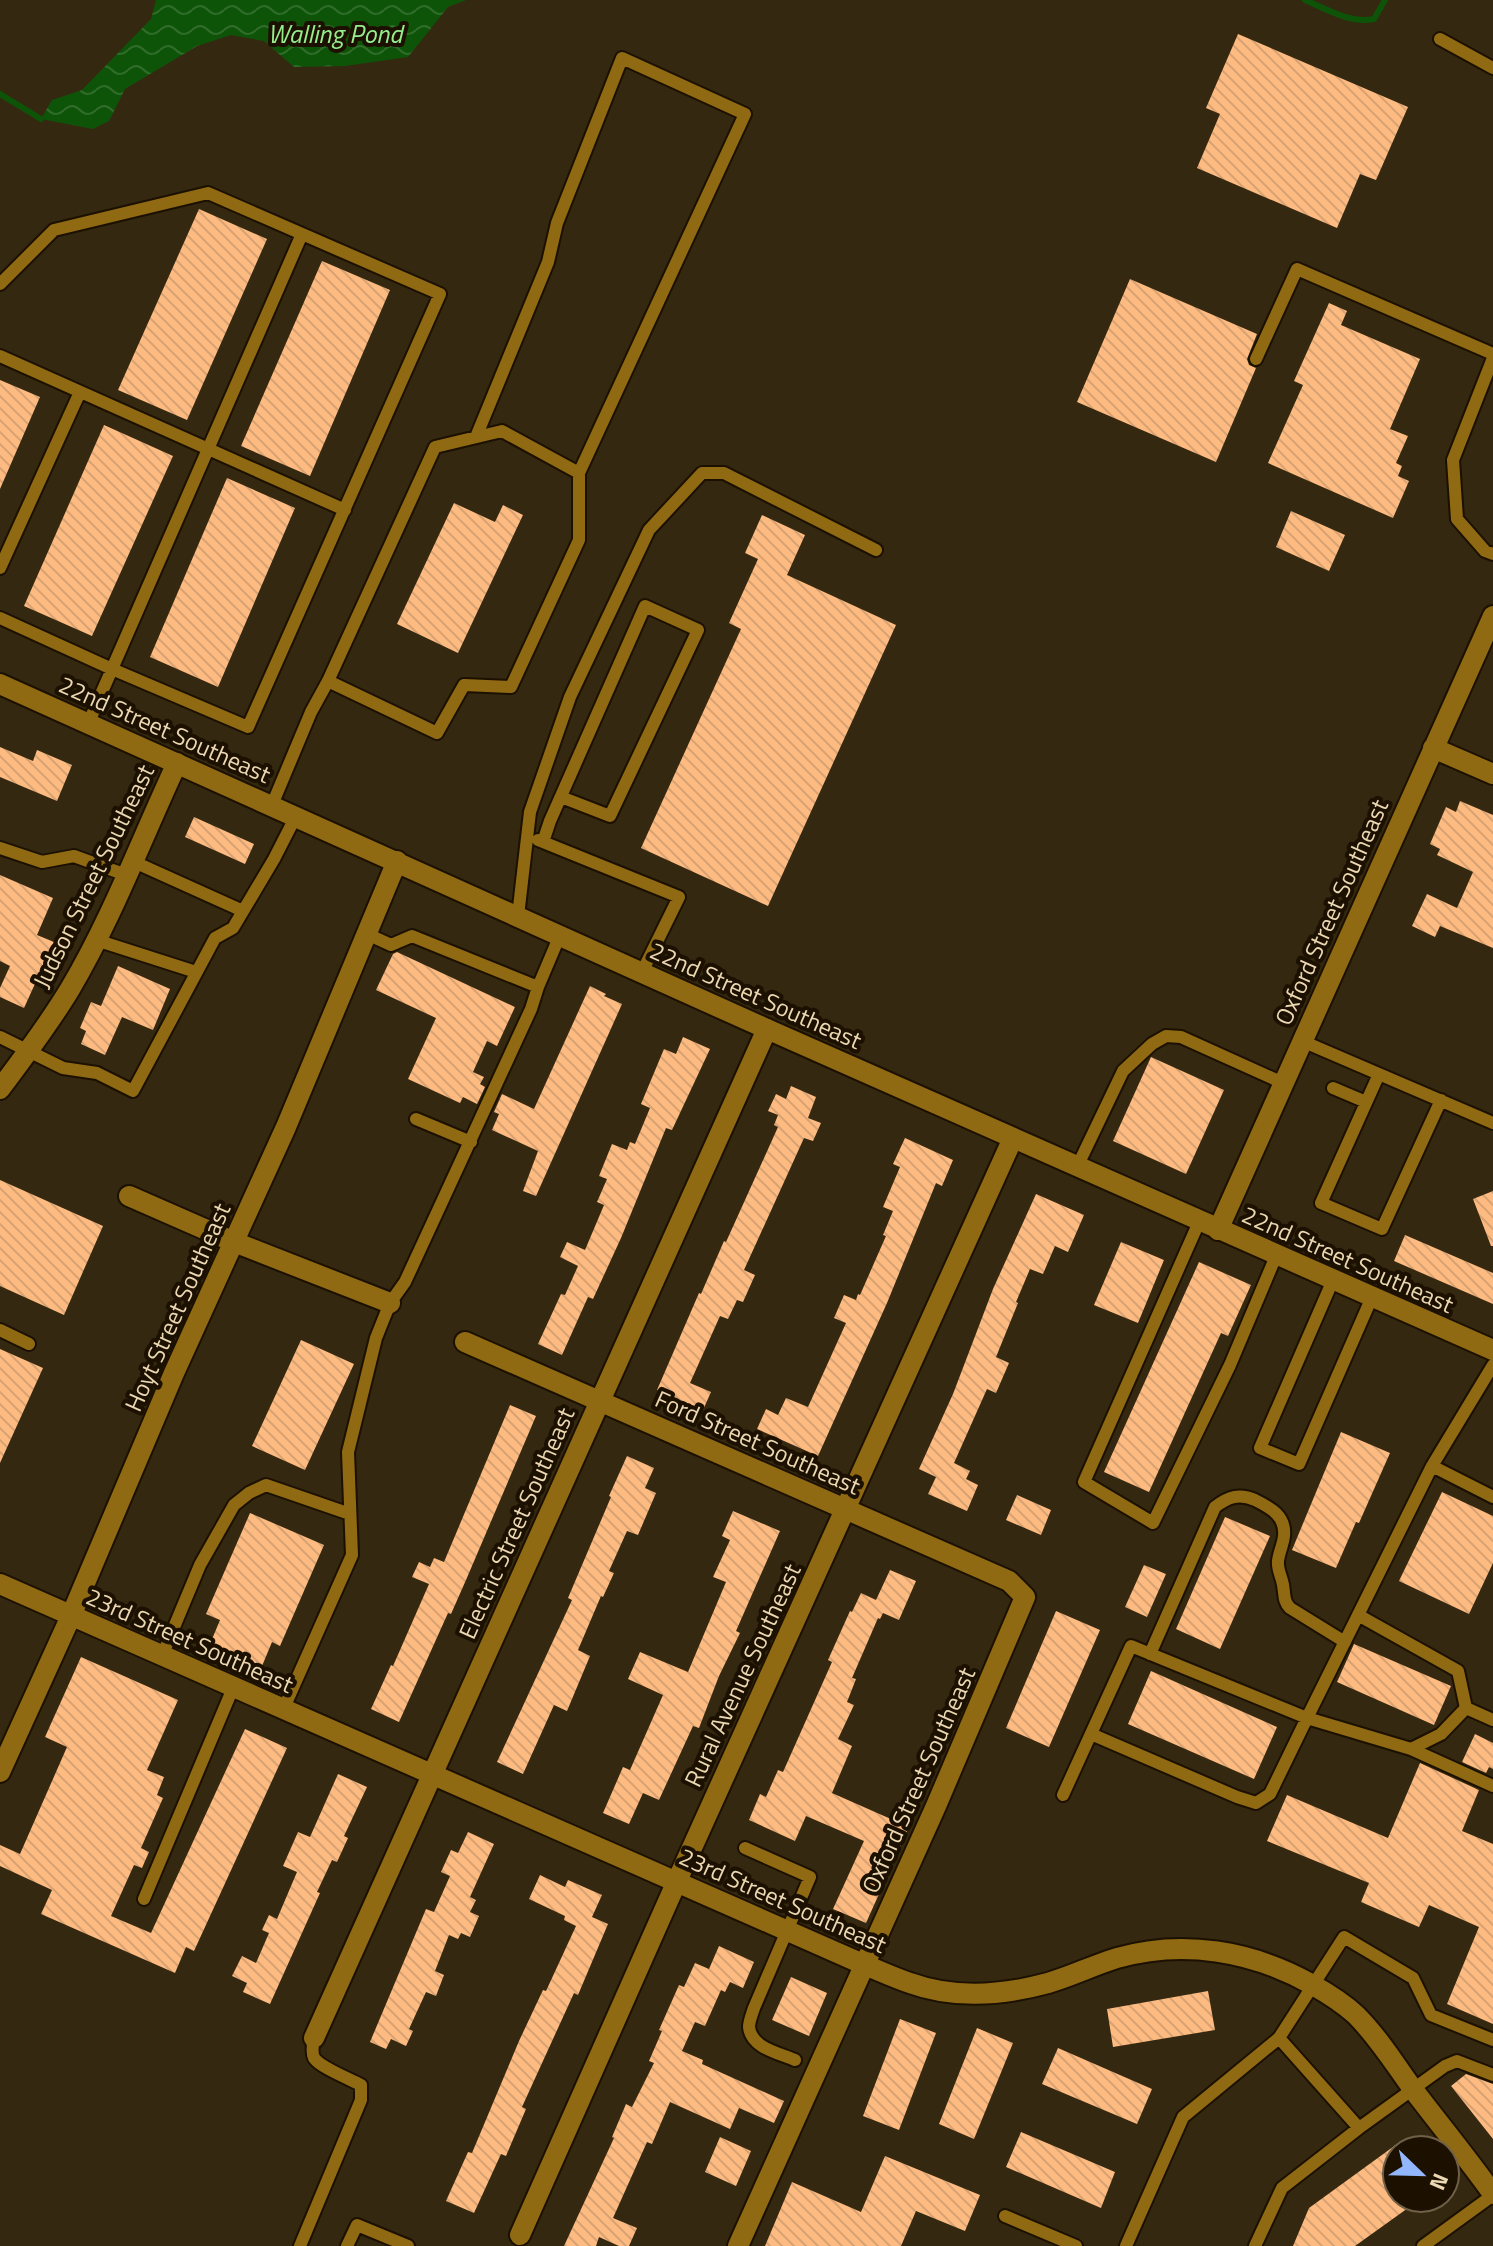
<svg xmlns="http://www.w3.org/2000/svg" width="1493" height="2246" viewBox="0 0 1493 2246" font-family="'Titillium Web',sans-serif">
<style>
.water{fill:url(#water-waves)}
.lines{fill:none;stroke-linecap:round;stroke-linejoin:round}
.stream{stroke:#0d5408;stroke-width:6}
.building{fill:url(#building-back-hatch)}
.service-casing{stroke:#1c1100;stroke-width:16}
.minor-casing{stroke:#1c1100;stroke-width:24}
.tertiary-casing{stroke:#1c1100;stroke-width:24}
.service{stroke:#906a13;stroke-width:12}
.minor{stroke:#906a13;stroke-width:20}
.tertiary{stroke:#906a13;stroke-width:20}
.labels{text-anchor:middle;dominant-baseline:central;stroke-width:8;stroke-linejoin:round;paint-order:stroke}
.street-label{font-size:24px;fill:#ebd7b2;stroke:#1c1100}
.water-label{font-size:26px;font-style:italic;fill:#96ed8d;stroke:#1c1100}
</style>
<defs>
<pattern id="water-waves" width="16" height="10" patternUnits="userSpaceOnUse" patternTransform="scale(2)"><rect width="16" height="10" fill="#0d5408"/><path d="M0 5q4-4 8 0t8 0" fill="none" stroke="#306c2a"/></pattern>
<pattern id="building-back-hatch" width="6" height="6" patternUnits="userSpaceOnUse" patternTransform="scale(2)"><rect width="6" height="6" fill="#fdbb81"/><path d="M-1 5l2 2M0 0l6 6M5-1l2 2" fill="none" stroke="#d8a272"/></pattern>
</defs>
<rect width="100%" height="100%" fill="#352810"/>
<path class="water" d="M156,0H466L448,7L408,57L345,66L294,67L264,41L231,35L197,46L125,89L109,121L93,129L41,119L52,100L82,90L151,19Z"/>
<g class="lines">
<path class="stream" d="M1305,0C1326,9 1351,24 1374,19L1385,0
M0,94L41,119"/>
</g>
<path class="building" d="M1238,34L1408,107L1376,180L1360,174L1337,228L1197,168L1220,114L1206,108Z
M199,209L267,239L187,420L118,390Z
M322,261L390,290L310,476L241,446Z
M1130,279L1257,334L1247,359L1249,365L1256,368L1216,462L1077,402Z
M1329,303L1347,311L1341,325L1420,359L1390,429L1408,436L1396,463L1402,466L1398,476L1409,481L1393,518L1268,463L1303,385L1294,381Z
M0,380L40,397L0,489Z
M104,425L173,456L92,636L24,606Z
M227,478L295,508L218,687L150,657Z
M454,503L495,522L503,505L523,515L458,653L397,624Z
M1291,511L1345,535L1329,571L1276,547Z
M762,515L805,535L787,575L896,625L768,906L641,848L741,629L729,623L758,559L745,553Z
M0,747L33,761L37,750L72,765L57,801L0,777Z
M1460,801L1493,815V948L1440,926L1435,937L1412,926L1427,894L1457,908L1473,872L1437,855L1440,849L1430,844L1446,807L1456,812Z
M194,817L254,844L245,864L185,837Z
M0,875L53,898L37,935L54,942L24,1008L0,997V988L10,966L0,961Z
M397,952L515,1007L497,1046L487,1041L473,1072L484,1077L480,1084L485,1087L477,1104L463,1097L460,1103L408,1079L436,1018L376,990L393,954Z
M118,966L170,989L153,1030L122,1017L105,1055L81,1044L86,1031L80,1028L91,1002L101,1006Z
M590,986L606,994L604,996L622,1004L536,1196L523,1191L538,1151L492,1130L499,1114L494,1112L502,1094L534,1109Z
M683,1037L710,1049L672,1130L666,1128L621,1238L593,1299L588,1297L562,1355L538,1344L561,1294L565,1295L578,1266L560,1257L567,1242L585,1250L604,1205L597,1202L607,1179L599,1176L612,1144L627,1150L630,1142L635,1144L650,1108L641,1104L664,1049L676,1054Z
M1151,1057L1224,1090L1186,1174L1113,1141Z
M791,1086L816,1097L808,1118L821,1123L813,1141L804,1138L744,1270L755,1275L743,1302L737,1300L728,1319L720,1316L690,1383L711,1392L703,1410L657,1390L699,1293L701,1294L724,1241L726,1242L778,1127L774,1125L778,1115L768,1111L776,1094L786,1099Z
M905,1138L953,1160L942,1186L936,1183L887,1303L818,1456L757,1429L766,1409L778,1415L786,1398L808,1407L846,1323L834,1318L844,1295L856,1300L858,1294L860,1295L886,1236L883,1235L893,1211L883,1207L900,1167L893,1164Z
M0,1180L103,1226L64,1315L0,1286Z
M1493,1191V1246H1491L1473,1199Z
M1036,1194L1084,1215L1068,1252L1055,1246L1043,1274L1030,1269L1016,1302L1018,1303L996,1357L1009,1363L996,1393L987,1389L954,1463L970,1471L966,1479L978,1485L967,1511L928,1494L936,1477L919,1469L953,1394L993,1289Z
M1405,1235L1493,1273V1304L1394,1261Z
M1121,1242L1164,1260L1138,1323L1094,1305Z
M1199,1262L1251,1285L1228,1336L1221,1333L1149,1492L1104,1472Z
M301,1340L354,1364L305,1470L252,1446Z
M0,1349L43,1368L0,1463Z
M510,1405L536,1416L466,1580L451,1614L448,1613L399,1722L371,1709L391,1665L393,1666L429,1584L412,1577L419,1562L430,1567L434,1558L444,1562Z
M1341,1432L1390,1453L1359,1523L1356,1522L1336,1568L1292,1550Z
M627,1456L654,1468L645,1488L656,1493L638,1535L627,1531L609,1571L614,1573L603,1597L601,1596L578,1650L590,1656L567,1711L554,1705L523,1774L497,1762L572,1600L568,1598L611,1497L609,1496Z
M1442,1492L1493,1516V1563L1469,1614L1399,1581Z
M1017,1495L1051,1510L1041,1535L1006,1520Z
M733,1511L780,1531L736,1631L740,1633L719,1676L699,1728L693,1726L659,1800L643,1793L629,1824L603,1813L623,1767L630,1770L663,1695L628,1679L640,1652L688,1672L726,1582L713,1577L730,1540L722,1536Z
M250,1513L324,1545L280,1646L272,1642L262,1666L210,1644L220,1620L206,1614Z
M1225,1517L1270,1536L1220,1649L1176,1629Z
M1144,1565L1166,1574L1147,1617L1125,1607Z
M890,1570L916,1581L899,1620L883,1613L880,1619L878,1618L852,1678L856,1679L847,1702L854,1705L838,1739L852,1746L832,1793L909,1827L866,1923L833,1909L864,1841L806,1816L795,1841L749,1820L760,1794L766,1797L778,1770L783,1772L832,1662L828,1660L850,1611L852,1612L861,1593L876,1600Z
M1056,1611L1100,1630L1049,1747L1006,1728Z
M1354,1644L1451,1686L1434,1725L1337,1682Z
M81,1657L178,1700L147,1770L164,1777L157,1795L163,1798L141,1848L149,1852L142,1868L134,1865L111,1916L151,1933L245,1729L287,1748L194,1951L186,1947L175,1973L41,1914L52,1890L0,1866V1845L20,1854L67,1747L45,1737Z
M1151,1671L1277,1727L1254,1779L1128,1724Z
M1475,1734L1493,1743V1769L1489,1767L1486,1773L1462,1762Z
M1420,1763L1479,1790L1462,1831L1493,1844V2024L1447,2004L1479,1927L1429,1905L1419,1927L1361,1902L1369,1883L1267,1841L1287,1795L1388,1838Z
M338,1774L367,1787L344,1836L348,1838L337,1862L332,1860L317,1892L320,1893L270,2004L243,1992L247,1983L232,1976L242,1956L256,1963L269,1933L262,1930L269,1915L277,1919L297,1872L283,1866L298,1832L310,1837Z
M468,1832L494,1844L470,1897L476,1900L470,1912L479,1916L470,1937L461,1933L458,1939L449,1935L435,1971L444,1975L436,1996L426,1992L409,2029L413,2031L406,2046L391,2039L386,2049L370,2042L426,1909L434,1912L450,1876L441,1872L451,1850L458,1853Z
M540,1875L565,1887L568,1880L602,1895L592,1917L608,1924L578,1995L574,1993L522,2107L526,2109L506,2156L501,2154L474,2213L446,2201L468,2152L472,2153L519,2041L543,1990L546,1991L576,1926L564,1920L565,1916L529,1899Z
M719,1946L754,1962L743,1988L730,1982L725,1992L721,1990L705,2026L695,2022L682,2051L703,2060L702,2064L784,2101L774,2123L739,2108L730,2129L670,2102L652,2144L647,2142L613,2218L637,2228L629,2246H619L599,2237L596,2246H564L614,2138L612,2137L626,2104L632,2107L654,2063L649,2061L662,2031L659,2030L679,1985L684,1987L695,1963L709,1969Z
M791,1977L827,1993L809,2036L772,2020Z
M1208,1991L1215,2030L1113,2047L1107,2009Z
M900,2019L936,2033L899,2130L863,2116Z
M977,2028L1013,2043L974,2139L939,2124Z
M1058,2048L1152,2089L1137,2124L1042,2084Z
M1466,2074L1493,2084V2139L1451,2086Z
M1021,2132L1115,2172L1101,2208L1006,2167Z
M720,2137L751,2151L736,2186L705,2172Z
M1397,2144V2198H1422L1355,2246H1293L1309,2208Z
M885,2156L980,2195L965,2231L916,2211L901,2246H765L792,2182L861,2212Z"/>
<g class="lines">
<g class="service-casing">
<path id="service" d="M1440,39L1493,68
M0,284L54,230L208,193L440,294L248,727L112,669L302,234
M0,356L345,510
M1493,358L1453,460L1457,519L1485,551L1493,554
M1256,359L1297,269L1493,354
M476,437L548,262L557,223L622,58L745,114L579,473
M0,568L80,392
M0,618L112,669L88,724
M272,805L311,712L328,681L435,447L502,431L579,473V540L511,687L464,685L437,733L328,681
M538,840L679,897L642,972
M543,842L550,821L645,606L698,630L610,816L561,797
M0,848L42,862L74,856L126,875
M132,861L243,911
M518,916L530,812L570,697L649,530L702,473H724L876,550
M367,934L391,945L412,936L538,987
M96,940L196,972
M0,1037L63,1068L97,1073L133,1091L215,938L233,928L274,859L296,816
M1302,1041L1493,1123
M1379,1074L1321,1203L1382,1229L1441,1100
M1333,1088L1366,1102
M416,1119L471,1142
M1077,1167L1123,1071L1152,1044L1166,1036L1181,1037L1283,1083
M1199,1222L1084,1482L1153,1523L1230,1365L1276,1256
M1333,1280L1260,1448L1299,1464L1372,1297
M0,1330L29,1344
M1432,1466L1493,1497
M1358,1615L1458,1671L1466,1708
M1150,1654L1215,1507C1228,1497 1239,1493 1255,1500C1271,1508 1286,1516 1284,1536C1283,1545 1279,1552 1278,1561C1277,1570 1282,1577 1283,1585C1285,1595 1283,1601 1290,1608L1345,1642
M162,1656L200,1565L234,1505L249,1493L266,1485L350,1514
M1466,1708L1441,1734L1411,1749L1493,1786
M1466,1708L1493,1720
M283,1710L352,1555L348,1452L376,1338L390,1303L405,1282L531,1009L538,987L560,935
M1091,1734L1237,1797L1256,1803L1270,1794L1307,1718L1411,1749
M1063,1795L1131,1646L1307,1718L1432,1466L1493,1365
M745,1848L810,1877L754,2008C752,2014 749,2021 749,2027C751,2048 779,2053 795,2060
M144,1899L233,1688
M1279,2038L1359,2128
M1005,2216L1076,2246
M300,2246L361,2100V2085C350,2079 321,2068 314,2058C311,2052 313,2044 314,2038
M347,2246L357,2225L408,2246
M1126,2246L1183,2117L1279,2038L1344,1937L1413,1978L1431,2015L1493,2040
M1255,2246L1282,2188L1359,2128L1445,2066L1457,2061L1493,2075
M1423,2246L1493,2195"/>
</g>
<g class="minor-casing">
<path id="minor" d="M1433,748L1493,774
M0,1089C24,1057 49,1024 70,989C112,918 142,838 177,763
M129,1196L234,1242L390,1303
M1218,1230L1493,616
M465,1342L1009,1581L1025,1597L936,1806L738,2246
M0,1584L865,1965C880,1971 895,1978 910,1983C954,1999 1004,1995 1048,1983C1072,1976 1094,1965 1117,1958C1183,1939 1252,1951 1311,1984C1327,1993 1342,2002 1356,2015C1379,2038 1396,2066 1415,2092C1441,2126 1468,2159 1493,2194
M0,1772L71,1616L174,1373L286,1127L397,861
M314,2038L767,1029
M520,2235L677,1881L1013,1138"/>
</g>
<g class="tertiary-casing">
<path id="tertiary" d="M0,684L767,1029L1493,1350"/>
</g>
<use href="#service" class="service"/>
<use href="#minor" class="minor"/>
<use href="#tertiary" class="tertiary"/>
</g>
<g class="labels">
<g class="street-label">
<text transform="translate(165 729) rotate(24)">22nd Street Southeast</text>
<text transform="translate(93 876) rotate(-64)">Judson Street Southeast</text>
<text transform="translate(1331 912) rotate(-66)">Oxford Street Southeast</text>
<text transform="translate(756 995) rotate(24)">22nd Street Southeast</text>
<text transform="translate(1348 1259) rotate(24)">22nd Street Southeast</text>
<text transform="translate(177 1307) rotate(-66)">Hoyt Street Southeast</text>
<text transform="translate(758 1442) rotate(24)">Ford Street Southeast</text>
<text transform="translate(516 1523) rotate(-66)">Electric Street Southeast</text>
<text transform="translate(190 1640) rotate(24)">23rd Street Southeast</text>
<text transform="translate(742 1675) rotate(-65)">Rural Avenue Southeast</text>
<text transform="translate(918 1780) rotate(-66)">Oxford Street Southeast</text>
<text transform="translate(783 1900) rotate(24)">23rd Street Southeast</text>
</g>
<g class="water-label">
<text x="335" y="33">Walling Pond</text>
</g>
</g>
<g transform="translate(1421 2174) rotate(113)"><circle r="38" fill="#1c1100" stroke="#6f6047" stroke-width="2"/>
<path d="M0-6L14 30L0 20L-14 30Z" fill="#92b7fd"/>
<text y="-12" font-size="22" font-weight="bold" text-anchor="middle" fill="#ebd7b2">N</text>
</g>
</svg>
